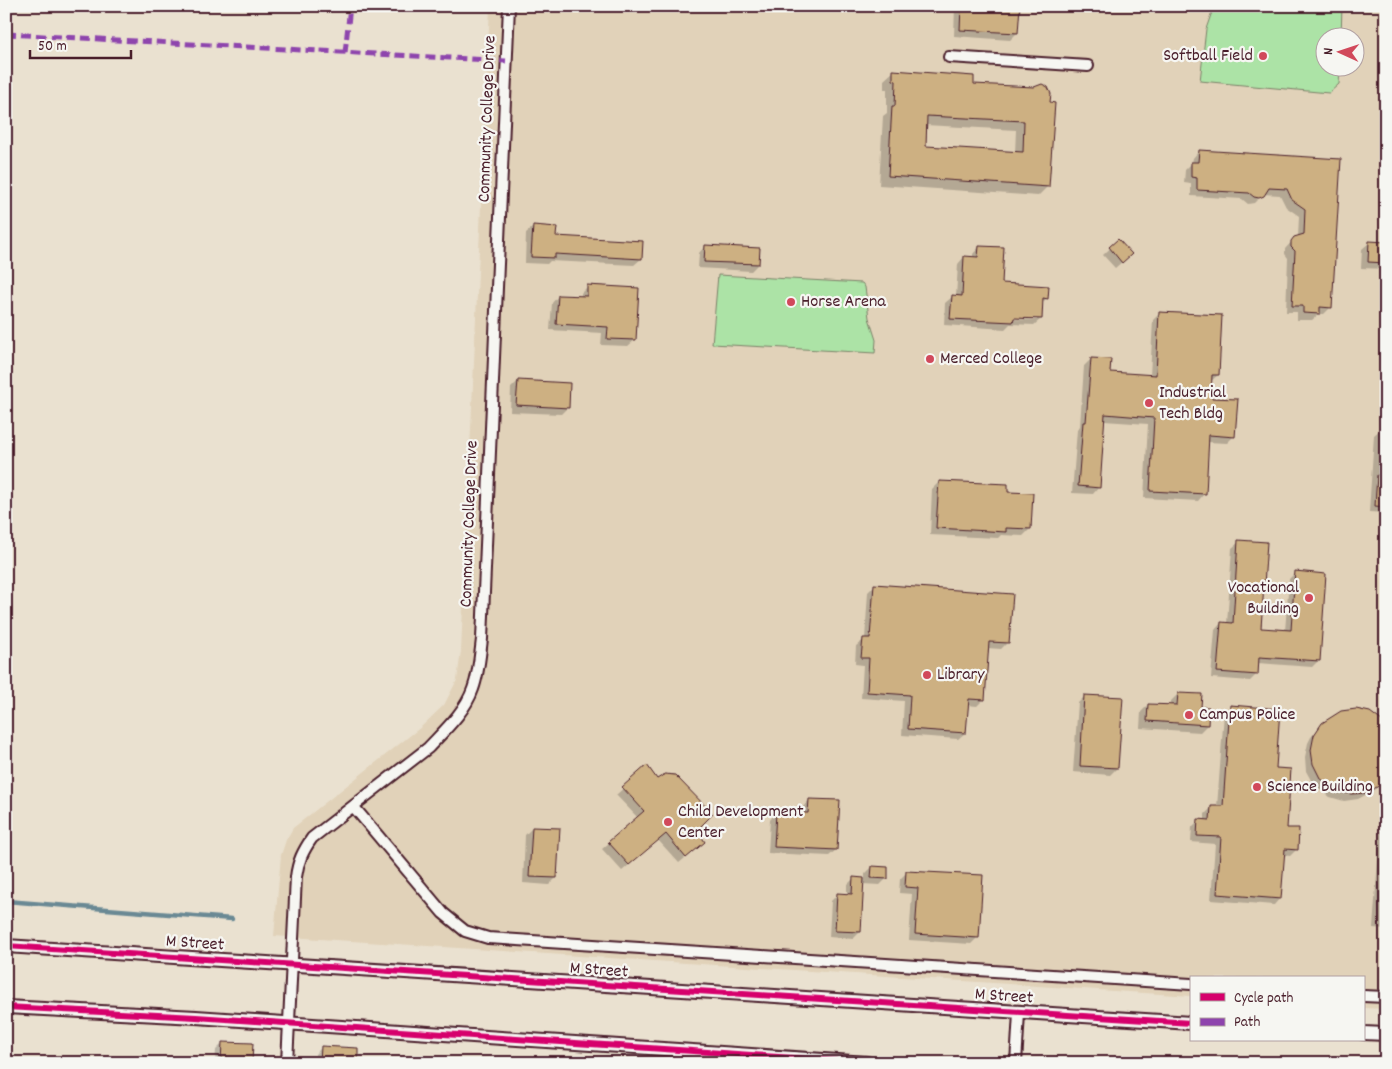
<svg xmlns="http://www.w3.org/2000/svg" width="1392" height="1069" viewBox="0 0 1392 1069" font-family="Dekko,sans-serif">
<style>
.built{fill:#e1d2b9;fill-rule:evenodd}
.green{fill:#ace3a6;stroke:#7b8168}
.shadow{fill:#0003;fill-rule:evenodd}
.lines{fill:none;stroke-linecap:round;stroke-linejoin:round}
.stream{stroke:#6a8994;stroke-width:4.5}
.building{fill:#cdb082;stroke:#4a1f2b;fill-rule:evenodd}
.minor-casing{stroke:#4a1f2b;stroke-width:14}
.tertiary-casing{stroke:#4a1f2b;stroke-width:16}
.minor{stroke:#f6f6f2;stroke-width:10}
.tertiary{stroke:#f6f6f2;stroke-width:12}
.quiet{stroke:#8e44ad;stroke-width:5;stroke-dasharray:10 5;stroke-linecap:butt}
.cycleway-casing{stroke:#f6f6f2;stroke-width:9}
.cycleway{stroke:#d6006c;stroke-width:6}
.poi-dot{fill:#d1495b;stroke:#f6f6f2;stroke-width:2}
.labels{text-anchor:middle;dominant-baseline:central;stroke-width:4.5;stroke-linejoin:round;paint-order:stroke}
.poi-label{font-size:18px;fill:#4a1f2b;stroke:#f6f6f2;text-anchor:start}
.street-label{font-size:18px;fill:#4a1f2b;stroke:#f6f6f2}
</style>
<rect width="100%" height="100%" fill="#eae1d0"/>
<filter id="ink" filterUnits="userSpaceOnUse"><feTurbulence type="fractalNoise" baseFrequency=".02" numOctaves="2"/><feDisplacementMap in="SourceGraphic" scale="10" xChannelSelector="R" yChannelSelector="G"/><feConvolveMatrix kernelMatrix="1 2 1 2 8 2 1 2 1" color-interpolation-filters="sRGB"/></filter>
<g filter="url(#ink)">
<path class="built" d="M490,6H1386V1009L1363,1008V978H1191V996L274,936L281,855L286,840L293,828L421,727L444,705L457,680L461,651ZM1324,38H1354V68H1324Z"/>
<path class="green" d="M1214,6H1342L1341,37L1324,38V68H1340L1339,84L1329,93L1200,81L1206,29Z
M718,275L862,283L865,287L869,318L876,340L875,353L712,344Z"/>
<path class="shadow" d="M955,6H1018L1017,33L1010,40L954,36Z
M894,71L973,85L1034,89L1047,187L1038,196L879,185L883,116L887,113V89H884V80ZM925,125L1016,130L1015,153L924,147Z
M1199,151L1339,160L1331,307L1324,314H1319L1312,320H1297V312H1286L1288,258L1285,254V249L1295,238L1298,237L1299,216L1286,207L1280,195L1263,194L1254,203L1248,204L1242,199L1191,196V184L1184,183L1185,170L1192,163L1193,158Z
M533,227L555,237L641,259L634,265L550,261L547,264L525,263L526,233Z
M1118,241L1123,261L1115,268L1103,255Z
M1369,243L1386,244V269L1361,268L1362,249Z
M705,246L758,264L751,271L698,268L699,253Z
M979,247L1001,285L1047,298L1042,303L1041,319L1034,325L1010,324L1005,329L944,325L945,303L952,297H956L958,264L964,257L973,258V254ZM1007,316L1037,318V320L1007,319Z
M588,286L635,340L628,346L601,345L602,333L550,330L552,303L558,296L581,297V293Z
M1160,313L1218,375L1211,381L1210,399L1234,436L1227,443L1207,442L1204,494L1198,501L1144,498L1148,424L1104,421L1099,487L1093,494L1072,493L1077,430L1080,426L1084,366L1091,359L1109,373L1150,376L1153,320Z
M518,381L567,408L561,414L510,412L511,388Z
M1381,429H1386V513L1369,512L1374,435Z
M939,482L1006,493L1030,529L1023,536L1001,535L998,538L930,535L932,489Z
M1239,542L1260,629L1285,631L1289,579L1295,573L1318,661L1312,667L1258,663L1257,674L1250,681L1211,678L1215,630L1221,623L1227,624L1232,548Z
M875,585L1008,642L1001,649L987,648L984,699L977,706L967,705L965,733L958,739L902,735L904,701L861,698L863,665L855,664L856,646L865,639L868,592Z
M1178,694L1200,708L1207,725L1200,732L1140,728L1141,712L1148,705L1171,706V701Z
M1085,696L1117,768L1110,775L1073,772L1078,703Z
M1230,707L1275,769L1285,829L1297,849L1290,856L1283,855L1280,898L1274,905L1211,900L1215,844L1191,842L1192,827L1199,820L1205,821V814L1212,807H1217L1224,713Z
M1341,712L1386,777L1371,792L1358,799L1344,801L1330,797L1313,784L1306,771L1305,757L1308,743L1311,737L1329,719Z
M647,767L696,830L697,848L679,863L658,840L622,871L602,849L638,818L616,795Z
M809,800L836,850L829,856L768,853L770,820L776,813L802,814L803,807Z
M1386,825V929L1373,928L1380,831Z
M532,828L556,878L549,885L523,883L525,835Z
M872,867L886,879L880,885L862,884L860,932L853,939L829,937L831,901L838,894L847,895V885L854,878L865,879V874Z
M907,872L977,938L971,944L909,940L912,894L899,893L900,879Z
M223,1043L250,1063H215L216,1050Z
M322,1047L356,1063H315V1054Z"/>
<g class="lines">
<path class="stream" d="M6,901L232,919"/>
</g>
<path class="building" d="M961,6H1020L1018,33L960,30Z
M893,70L974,76V84L1034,87L1042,84L1048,87L1051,94L1050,102L1055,103L1049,187L888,176L892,106H895L896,81L893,80ZM927,116L1024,121L1023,152L926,146Z
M1199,150L1341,159L1332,308L1320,307V314L1303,313V306H1292L1295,251L1291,247V241L1294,237L1304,234L1305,209L1292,200L1287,189L1269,188L1264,196L1259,198L1254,197L1249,193L1197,190V178L1191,177V162H1198Z
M533,225L557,227L556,236L643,241L642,259L555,254V258L531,257Z
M1118,239L1132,254L1122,263L1109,247Z
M1369,241L1386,242V263L1368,262Z
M705,245L760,248L759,264L704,262Z
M979,246L1004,247L1002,283L1049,286L1048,299L1043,298L1042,319L1014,318L1013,322L950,319L952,295L962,296L964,256L978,257Z
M587,285L639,288L636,340L607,339L608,327L556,324L558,295L587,296Z
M1159,312L1222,315L1219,375H1212L1211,398L1238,399L1235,437L1209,435L1206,494L1150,491L1154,418L1105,414L1100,488L1078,486L1083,422H1086L1091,358L1111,359L1110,372L1156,375Z
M518,380L570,383L569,408L516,405Z
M1377,475H1386V507L1375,506Z
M939,481L1008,484V492L1033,493L1031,529L1006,528V532L936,528Z
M1238,540L1267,542L1261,628L1291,630L1295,571L1326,574L1320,661L1259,657L1258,675L1217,672L1221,622L1233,623Z
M874,584L1013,594L1009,643L989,642L985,700L969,699L966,733L908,729L910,695L867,692L869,658H861L863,638H870Z
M1178,693L1202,694L1201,707H1209L1208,725L1147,721L1148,704L1177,705Z
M1084,695L1123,697L1118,768L1080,766Z
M1230,705L1280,709L1276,768L1291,769L1287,828H1299L1298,850L1285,849L1281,899L1217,894L1221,837L1197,836L1198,819L1210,820L1211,806H1223Z
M1356,709L1370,712L1386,724V782L1366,793L1351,794L1337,791L1320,778L1313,764L1311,750L1314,735L1322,723L1341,711Z
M647,765L657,779L665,774L675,775L713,814L697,830L705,842L686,858L666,834L629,865L608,842L644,811L622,787Z
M809,799L840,800L837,850L774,847L776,812L808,813Z
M532,827L560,828L557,878L529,877Z
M872,866L888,867V879L871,878Z
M906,871L983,875L979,938L915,934L918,888L905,887Z
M853,877L864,878L861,932L835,931L837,893L852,894Z
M222,1042L253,1043L252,1063H221Z
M321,1046L358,1048V1063H320Z"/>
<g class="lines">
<g class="minor-casing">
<path id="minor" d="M949,57L1088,66
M353,806L443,913L465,931L488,938L1191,984
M1363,996L1386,997
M287,1063L296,877C298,861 303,851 312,838L428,748C444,731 465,712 473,689C479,673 480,655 482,639L509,6
M1016,1063L1019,1013"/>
</g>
<g class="tertiary-casing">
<path id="tertiary" d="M6,946L1191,1023
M6,1007L196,1017L867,1063
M1363,1033L1386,1034"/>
</g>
<use href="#minor" class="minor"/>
<use href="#tertiary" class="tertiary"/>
<path class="quiet" d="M6,34L506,61
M345,53L350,6"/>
<g class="cycleway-casing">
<path id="cycleway" d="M6,946L1191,1023
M6,1007L196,1017L867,1063"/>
</g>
<use href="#cycleway" class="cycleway"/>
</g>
</g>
<g class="poi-dot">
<circle cx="1263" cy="56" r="5"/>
<circle cx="791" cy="302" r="5"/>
<circle cx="930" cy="359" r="5"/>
<circle cx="1149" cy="403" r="5"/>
<circle cx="1309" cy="598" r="5"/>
<circle cx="927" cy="675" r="5"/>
<circle cx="1189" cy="715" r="5"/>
<circle cx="1257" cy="787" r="5"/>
<circle cx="668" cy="822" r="5"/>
</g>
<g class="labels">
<g class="poi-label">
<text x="1253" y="56" text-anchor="end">Softball Field</text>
<text x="801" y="302">Horse Arena</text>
<text x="940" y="359">Merced College</text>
<text x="1159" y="393">Industrial<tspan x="1159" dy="21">Tech Bldg</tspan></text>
<text x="1299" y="588" text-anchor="end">Vocational<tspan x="1299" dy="21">Building</tspan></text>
<text x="937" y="675">Library</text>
<text x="1199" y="715">Campus Police</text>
<text x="1267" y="787">Science Building</text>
<text x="678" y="812">Child Development<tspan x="678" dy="21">Center</tspan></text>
</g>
<g class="street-label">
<text transform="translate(488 119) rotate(-88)">Community College Drive</text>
<text transform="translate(470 524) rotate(-88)">Community College Drive</text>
<text transform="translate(195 944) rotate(4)">M Street</text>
<text transform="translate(599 971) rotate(4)">M Street</text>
<text transform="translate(1004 997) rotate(4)">M Street</text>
</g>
</g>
<rect width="1392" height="1069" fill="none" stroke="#f6f6f2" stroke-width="25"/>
<rect x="12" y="12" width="1367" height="1044" fill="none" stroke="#4a1f2b" stroke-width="2" filter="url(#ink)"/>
<rect x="1190" y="976" width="175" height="65" fill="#f6f6f2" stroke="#b1a0a2"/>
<rect x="1200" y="993" width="25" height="8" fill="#d6006c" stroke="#b1a0a2"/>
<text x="1234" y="1002" font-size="15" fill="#4a1f2b">Cycle path</text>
<rect x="1200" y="1018" width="25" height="8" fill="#8e44ad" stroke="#b1a0a2"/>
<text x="1234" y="1026" font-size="15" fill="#4a1f2b">Path</text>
<g transform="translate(1340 52) rotate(273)"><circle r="24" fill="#f6f6f2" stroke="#b1a0a2"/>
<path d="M0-4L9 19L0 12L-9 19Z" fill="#d1495b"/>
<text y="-8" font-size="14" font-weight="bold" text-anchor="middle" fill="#4a1f2b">N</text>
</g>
<path d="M30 50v8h101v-8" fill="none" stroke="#4a1f2b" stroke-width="2.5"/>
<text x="38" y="50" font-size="15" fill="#4a1f2b" stroke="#f6f6f2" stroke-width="4" paint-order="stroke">50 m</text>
</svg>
